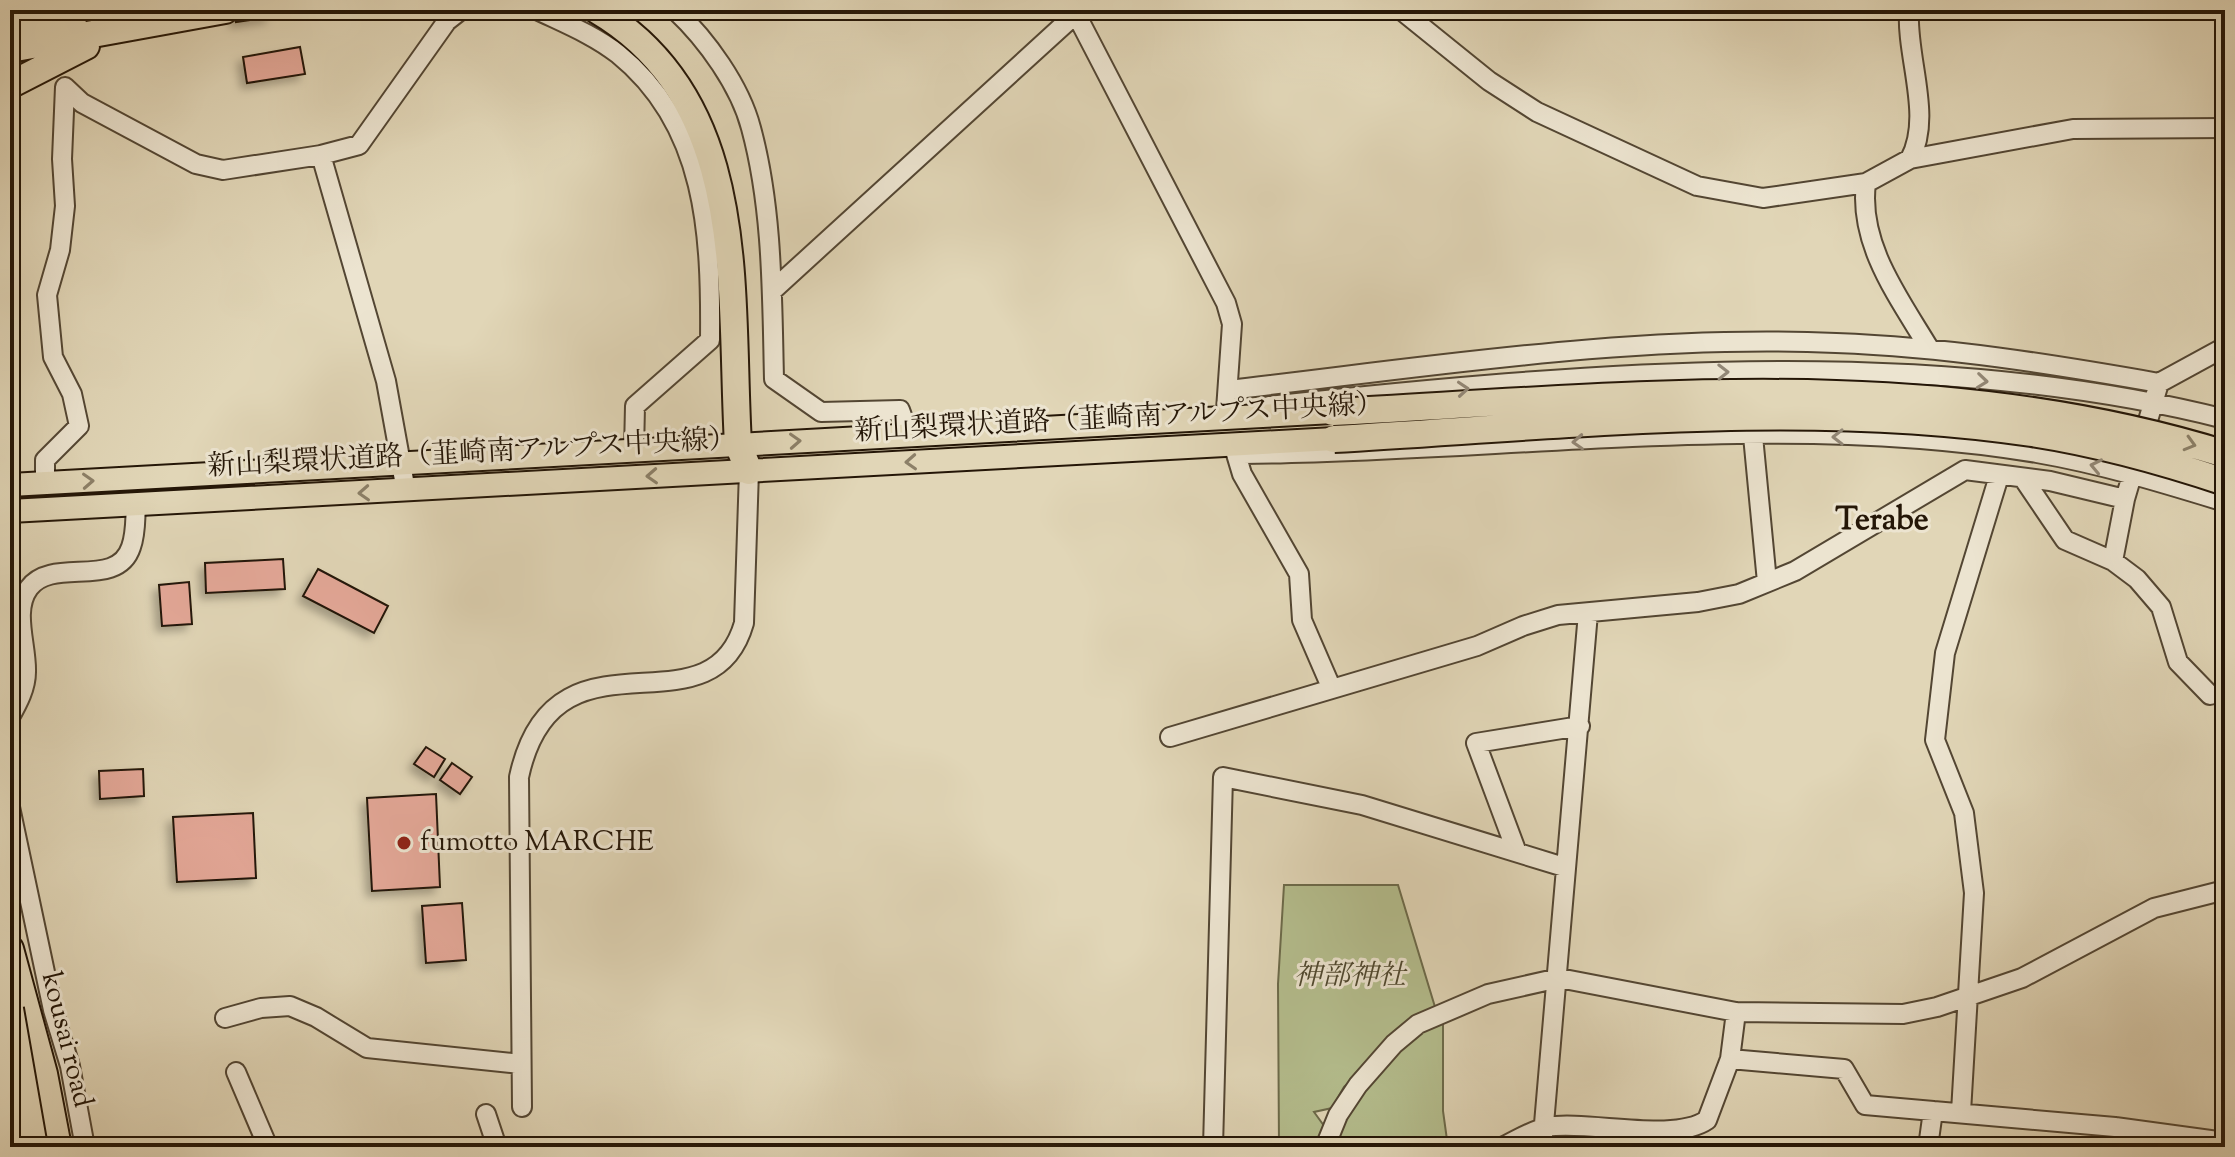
<svg xmlns="http://www.w3.org/2000/svg" width="2235" height="1157" viewBox="0 0 2235 1157" font-family="'Sorts Mill Goudy','Noto Serif JP',serif">
<style>
.green{fill:#b4bd8d;stroke:#6c6a4a;stroke-width:2}
.building{fill:#e3a797;stroke:#241607;stroke-width:2;filter:url(#shadow)}
.lines{fill:none;stroke-linecap:round;stroke-linejoin:round}
.minor-casing{stroke:#534633;stroke-width:22}
.major-casing{stroke:#241607;stroke-width:26}
.highway-casing{stroke:#241607;stroke-width:30}
.minor{stroke:#ece4d0;stroke-width:18}
.major{stroke:#e1d6b7;stroke-width:22}
.highway{stroke:#e1d6b7;stroke-width:26}
.highway-bridge-casing{stroke:#241607;stroke-width:30;stroke-linecap:butt}
.highway-bridge{stroke:#e1d6b7;stroke-width:26}
.oneway{stroke:#928776}
.oneway2{stroke:#8c8068}
.poi-dot{fill:#8f2418;stroke:#ece4d0;stroke-width:3}
.labels{text-anchor:middle;dominant-baseline:central;stroke-width:6;stroke-linejoin:round;paint-order:stroke}
.street-label{font-size:28px;fill:#241607;stroke:#ece4d0}
.poi-label{font-size:28px;fill:#241607;stroke:#ece4d0;text-anchor:start}
.park-label{font-size:28px;font-style:italic;fill:#4f482f;stroke:#ece4d0}
.quarter-label{font-size:32px;font-weight:bold;fill:#241607;stroke:#ece4d0}
</style>
<defs>
<filter id="shadow"><feDropShadow dx="-5.5" dy="5.5" stdDeviation="4" flood-color="#0004"/></filter>
</defs>
<rect width="100%" height="100%" fill="#e1d6b7"/>
<filter id="stains"><feTurbulence type="fractalNoise" baseFrequency=".0025" numOctaves="4"/><feColorMatrix values="0 0 0 0 .2 0 0 0 0 .09 0 0 0 0 .02 0 0 0 .5 -.17"/></filter>
<radialGradient id="worn" r=".72"><stop offset=".6" stop-color="#630" stop-opacity="0"/><stop offset="1" stop-color="#630" stop-opacity=".3"/></radialGradient>
<path class="green" d="M1284,885H1398L1435,1007L1344,1087L1332,1108L1314,1112L1330,1134L1394,1044L1443,1019V1111L1448,1147L1279,1146L1278,984Z"/>
<path class="building" d="M235,10H270L271,17L236,22Z
M300,47L305,74L247,83L243,57Z
M283,559L285,589L206,593L205,563Z
M318,569L388,606L374,633L303,596Z
M189,582L192,624L162,626L159,585Z
M426,747L445,759L434,777L414,764Z
M452,763L472,777L460,794L440,780Z
M143,769L144,796L100,799L99,771Z
M436,794L440,887L372,891L367,798Z
M253,813L256,878L177,882L173,817Z
M462,903L466,960L426,963L422,906Z"/>
<g class="lines">
<g class="minor-casing">
<path id="minor" d="M537,10C564,23 594,35 618,54C707,126 711,235 710,340L635,406L634,451
M675,10C707,40 740,86 751,128C773,209 772,297 774,379L821,412L900,410L909,435
M1401,10L1489,81L1537,112L1697,186L1763,198L1866,183L1910,159L2073,129L2225,128
M1909,10C1906,58 1933,116 1910,159
M1076,14L1226,303L1232,324L1226,410
M321,155L386,381L406,491
M1866,183C1858,244 1899,298 1929,348
M772,291L1080,10
M1228,390C1429,367 1633,334 1836,343C1945,347 2051,364 2159,383
M1269,406C1578,373 1921,342 2225,419
M1753,436L1767,582
M1236,454L1242,474L1299,574L1302,620L1331,687
M1243,454C1503,452 1781,410 2037,453C2101,464 2163,483 2225,502
M2023,478L2065,540L2113,561L2137,579L2161,607L2178,662L2210,695
M45,483V460L79,426L72,394L53,357L47,295L60,250L65,206L62,159L65,87L82,103L196,164L223,170L321,155L359,145L447,21L461,10
M2113,561L2125,499L2159,383L2225,347
M10,717C18,703 26,688 26,672C27,645 12,611 29,588C52,556 117,590 131,547C136,534 135,519 136,505
M1170,737L1477,646L1523,626L1558,615L1698,602L1739,594L1795,571L1965,470L2050,481L2125,499
M10,807L53,1010L70,1066L85,1147
M1516,850L1476,743L1580,726
M225,1018L261,1008L290,1006L316,1017L367,1048L521,1064
M1730,1059L1844,1069L1865,1105L2115,1127L2225,1142
M236,1072L268,1147
M522,1107L519,777C554,614 710,742 744,623L749,471
M1961,1112L1974,893L1964,813L1935,740L1945,653L1999,476
M486,1114L497,1147
M1213,1147L1223,777L1362,805L1564,867
M1325,1147L1338,1115L1358,1085L1394,1044L1418,1024L1488,994L1559,978L1736,1012L1903,1014L1937,1007L2022,978L2154,908L2225,890
M1502,1147C1515,1141 1532,1130 1547,1127C1587,1120 1674,1143 1707,1120L1730,1059L1736,1012
M1542,1147L1588,613
M1928,1147L1933,1111
M2112,1147L2115,1127"/>
</g>
<g class="major-casing">
<path id="major" d="M10,485L1333,412
M10,511L1334,439"/>
</g>
<g class="highway-casing">
<path id="highway" d="M597,10C751,101 729,289 738,444L749,471
M10,30L73,19
M10,49L225,10
M10,85L86,46
M10,949L44,1074L58,1147"/>
</g>
<use href="#minor" class="minor"/>
<use href="#major" class="major"/>
<use href="#highway" class="highway"/>
<g class="highway-bridge-casing">
<path id="highway-bridge" d="M1333,412C1633,396 1933,363 2225,454
M1334,439C1564,426 1801,399 2031,433C2097,443 2162,461 2225,482
M10,1009L34,1147"/>
</g>
<use href="#highway-bridge" class="highway-bridge"/>
</g>
<defs><path id="oneway-chevron" d="M-2-3.5L2.5 0L-2 3.5" fill="none" stroke-width="1.6" stroke-linecap="round" stroke-linejoin="round" transform="scale(2)"/></defs>
<g class="oneway">
<use href="#oneway-chevron" transform="translate(1723 372) rotate(-1)"/>
<use href="#oneway-chevron" transform="translate(1982 381) rotate(6)"/>
<use href="#oneway-chevron" transform="translate(1463 389) rotate(-4)"/>
<use href="#oneway-chevron" transform="translate(1838 437) rotate(-180)"/>
<use href="#oneway-chevron" transform="translate(1578 442) rotate(177)"/>
<use href="#oneway-chevron" transform="translate(2096 466) rotate(-168)"/>
</g>
<g class="oneway2">
<use href="#oneway-chevron" transform="translate(795 441) rotate(-3)"/>
<use href="#oneway-chevron" transform="translate(2190 444) rotate(16)"/>
<use href="#oneway-chevron" transform="translate(911 462) rotate(177)"/>
<use href="#oneway-chevron" transform="translate(652 476) rotate(177)"/>
<use href="#oneway-chevron" transform="translate(88 481) rotate(-3)"/>
<use href="#oneway-chevron" transform="translate(364 493) rotate(177)"/>
</g>
<circle class="poi-dot" cx="404" cy="843" r="8"/>
<g class="labels">
<g class="street-label">
<text transform="translate(1119 419) rotate(-3)">新山梨環状道路（韮崎南アルプス中央線）</text>
<text transform="translate(472 454) rotate(-3)">新山梨環状道路（韮崎南アルプス中央線）</text>
<text transform="translate(66 1040) rotate(76)">kousai road</text>
</g>
<g class="poi-label">
<text x="420" y="843">fumotto MARCHE</text>
</g>
<g class="park-label">
<text x="1350" y="977">神部神社</text>
</g>
<g class="quarter-label">
<text x="1882" y="521">Terabe</text>
</g>
</g>
<rect width="2235" height="1157" fill="none" stroke="#e1d6b7" stroke-width="40"/>
<rect x="12" y="12" width="2211" height="1133" fill="none" stroke="#241607" stroke-width="4"/>
<rect x="20" y="20" width="2195" height="1117" fill="none" stroke="#241607" stroke-width="2"/>
<rect width="100%" height="100%" filter="url(#stains)"/>
<rect width="100%" height="100%" fill="url(#worn)"/>
</svg>
